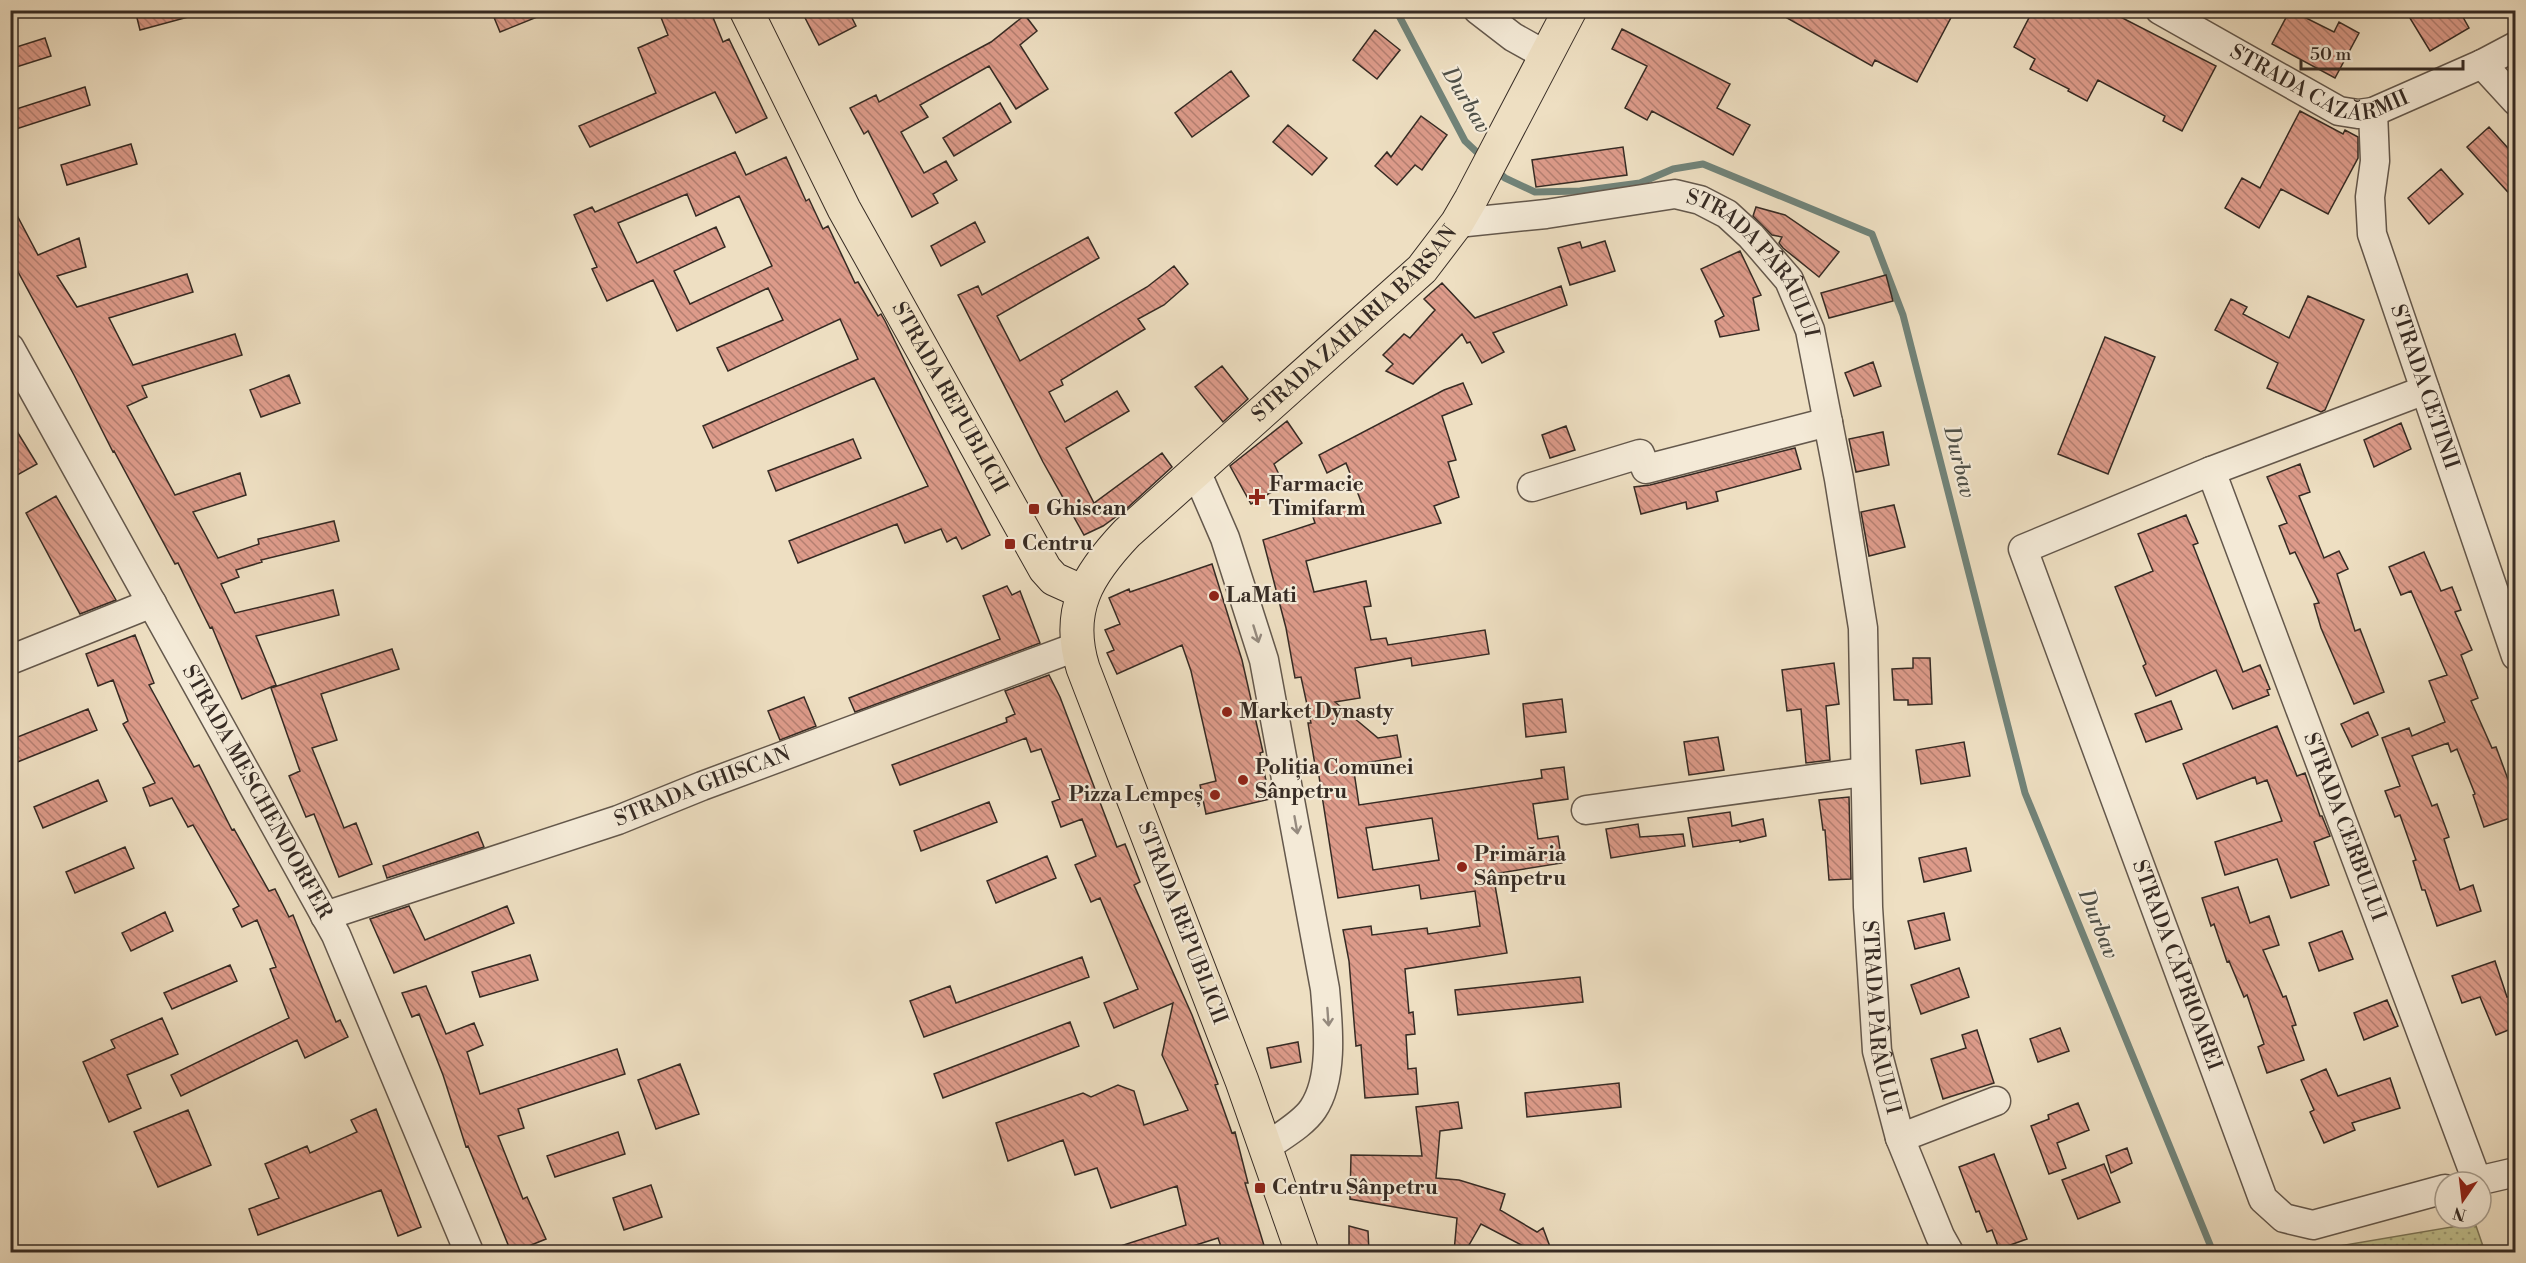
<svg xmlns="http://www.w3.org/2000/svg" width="2526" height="1263" viewBox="0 0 2526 1263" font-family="'Libre Bodoni',serif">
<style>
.grass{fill:url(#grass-dots);stroke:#7b7659;stroke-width:1.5}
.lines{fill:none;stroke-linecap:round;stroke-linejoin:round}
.stream{stroke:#718379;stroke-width:7}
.building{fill:url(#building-back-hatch);stroke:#362b24;stroke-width:1.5;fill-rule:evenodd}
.minor-casing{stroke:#64584c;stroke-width:31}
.major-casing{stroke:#362b24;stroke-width:35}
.minor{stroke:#f4ead7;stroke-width:28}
.major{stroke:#eedfc2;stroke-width:33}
.oneway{stroke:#958a7e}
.poi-dot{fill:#8f2418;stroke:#f4ead7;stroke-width:2}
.labels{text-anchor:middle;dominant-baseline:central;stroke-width:4.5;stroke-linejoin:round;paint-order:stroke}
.street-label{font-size:21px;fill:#362b24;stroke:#f4ead7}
.poi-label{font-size:21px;font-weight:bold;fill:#362b24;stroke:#f4ead7;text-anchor:start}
.water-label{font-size:22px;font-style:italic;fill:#4f5048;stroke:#f4ead7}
</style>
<defs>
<pattern id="grass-dots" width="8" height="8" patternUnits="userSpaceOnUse" patternTransform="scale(1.5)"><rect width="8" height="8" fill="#c0c08e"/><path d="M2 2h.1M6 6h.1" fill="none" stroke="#9d9c74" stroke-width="1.8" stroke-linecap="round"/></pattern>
<pattern id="building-back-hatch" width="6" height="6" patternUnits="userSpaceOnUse" patternTransform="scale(1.5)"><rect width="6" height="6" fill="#dd9b8a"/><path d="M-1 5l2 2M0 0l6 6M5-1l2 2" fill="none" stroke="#b47f71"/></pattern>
</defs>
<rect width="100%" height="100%" fill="#eedfc2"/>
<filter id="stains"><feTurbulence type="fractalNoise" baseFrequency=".00333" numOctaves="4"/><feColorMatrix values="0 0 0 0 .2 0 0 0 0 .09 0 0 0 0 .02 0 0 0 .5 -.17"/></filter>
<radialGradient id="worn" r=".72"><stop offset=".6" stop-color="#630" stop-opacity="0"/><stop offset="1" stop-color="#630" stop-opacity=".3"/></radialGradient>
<path class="grass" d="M2475,1223L2485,1252H2304Z"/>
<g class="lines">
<path class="stream" d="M1396,10L1465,141L1482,157
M1497,171L1505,178L1535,192L1580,191L1640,183L1673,169L1703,164L1872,234L1903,315L2025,793L2213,1252"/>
</g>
<path class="building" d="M135,10H191L192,16L140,30Z
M491,10H552V11L500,32Z
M658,10H710L723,42L729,39L767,118L736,133L715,92L590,147L579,126L656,93L638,48L668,35Z
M801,10H848L856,26L819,45Z
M1773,10H1955L1917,82L1875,60L1872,66Z
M2033,10H2107L2216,66L2182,131L2163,121L2165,116L2098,80L2087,101L2068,91L2069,89L2030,69L2035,59L2014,47Z
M2290,10L2334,32L2339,22L2359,33L2335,78L2272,44Z
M2405,10H2459L2469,28L2430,51Z
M1025,15L1037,31L1020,45L1048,89L1016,109L989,66L920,105L928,117L901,132L924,173L946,161L957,180L933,194L938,203L912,217L868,131L864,134L850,108L876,95L879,102L991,42Z
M1622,29L1730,84L1717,108L1750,125L1733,155L1652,111L1647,120L1625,108L1647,66L1612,49Z
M1375,30L1400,50L1377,79L1353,60Z
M45,38L51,56L10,69V49Z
M1231,71L1249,96L1192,137L1175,113Z
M85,87L90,105L10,131V111Z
M1000,103L1011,122L954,156L943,138Z
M2300,111L2343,134L2345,130L2358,137V158L2328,214L2281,189L2259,228L2225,208L2242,178L2260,188Z
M1421,116L1447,135L1422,170L1415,165L1397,185L1375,166L1387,152L1391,157Z
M1288,125L1327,158L1312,175L1273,142Z
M2489,127L2516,157V201L2467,147Z
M131,144L137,164L67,185L61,165Z
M1623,147L1627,175L1536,187L1532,160Z
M735,152L746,175L786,157L806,201L809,199L823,229L828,226L855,283L858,282L878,316L881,314L885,321L990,535L962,549L956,537L947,542L941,529L905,543L897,524L798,563L789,541L928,486L874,378L713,448L703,426L858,359L840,319L728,371L717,348L783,320L768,288L677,331L653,280L607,301L592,269L597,267L574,215L592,207L595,212ZM687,194L696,216L739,196L772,266L690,304L674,271L725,247L716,227L637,263L618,223Z
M2441,169L2463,194L2429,224L2408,198Z
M10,202L38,255L79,238L86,267L57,276L77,307L187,274L193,292L109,318L133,365L235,334L242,355L142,386L147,397L127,406L175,495L240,473L246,495L193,512L218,558L259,544L258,539L334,521L339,541L261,560L262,562L236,570L239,577L221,584L235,613L333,590L339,615L256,636L276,685L242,699L212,627L210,628L178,563L175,564L114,451L113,452L74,375L10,257Z
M1756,207L1785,215L1839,252L1819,277L1783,248L1779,243L1782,237L1772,235L1753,216Z
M975,222L985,242L941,266L931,246Z
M1088,237L1099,258L997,316L1020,361L1147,287L1174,266L1188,284L1164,305L1138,319L1145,329L1061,380L1063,385L1049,392L1065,422L1117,391L1129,411L1066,448L1094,503L1162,453L1172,467L1124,511L1103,526L1084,535L1043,462L958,295L978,286L982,295Z
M1605,241L1615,271L1570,285L1558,248L1580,242L1582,248Z
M1740,251L1761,295L1753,298L1759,330L1720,337L1715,321L1724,316L1701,269Z
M1886,275L1893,301L1829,318L1821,293Z
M1442,283L1475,318L1561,286L1567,305L1493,333L1504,352L1482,363L1470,342L1467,343L1462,334L1413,384L1386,371L1393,364L1383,355L1404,334L1410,338L1435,310L1424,299Z
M2308,296L2364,320L2325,410L2321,412L2267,388L2278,363L2215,330L2231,299L2247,307L2243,314L2289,338Z
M2105,337L2155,357L2108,474L2058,454Z
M1873,362L1881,386L1854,396L1845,373Z
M1222,366L1248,399L1223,422L1195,387Z
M289,375L300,403L261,417L250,390Z
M1463,383L1472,404L1442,416L1456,460L1448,462L1459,497L1434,506L1441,523L1306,561L1314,592L1366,581L1371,606L1364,607L1371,640L1386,638L1388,645L1485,630L1489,654L1412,666L1411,658L1355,668L1360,698L1335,702L1378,738L1397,735L1401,757L1353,765L1359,805L1542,778L1541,770L1564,767L1568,799L1533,804L1538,839L1558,836L1562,863L1493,874L1507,953L1405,969L1409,1013L1413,1012L1415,1034L1406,1035L1408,1069L1416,1068L1418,1094L1365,1098L1361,1045L1356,1046L1349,961L1343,930L1371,926L1372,935L1427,928L1428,934L1480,926L1475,891L1421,899L1419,885L1338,898L1318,770L1316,771L1308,723H1311L1301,677L1295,678L1286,628L1263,540L1315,523L1313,517L1362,504L1346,463L1327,473L1319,455L1444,390ZM1432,818L1439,860L1373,870L1366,828Z
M10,420L37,464L10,479Z
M1287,421L1302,443L1274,464L1284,485L1251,504L1230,466Z
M2401,423L2411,449L2374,467L2364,440Z
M1566,426L1575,450L1550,458L1542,435Z
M1883,432L1889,465L1856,472L1849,439Z
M853,439L861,458L776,491L768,471Z
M1795,448L1801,469L1716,492L1718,501L1687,509L1686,502L1641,514L1634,487L1650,485Z
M2300,464L2310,492L2299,496L2324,558L2339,551L2348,569L2337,574L2355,631L2360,629L2384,692L2354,704L2321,628L2314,604L2319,603L2295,552L2290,554L2279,526L2287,523L2267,477Z
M56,496L116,600L80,614L26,513Z
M1894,505L1905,547L1869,556L1861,512Z
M2186,515L2198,543L2193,545L2243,672L2260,665L2270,689L2267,690L2269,695L2233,709L2216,670L2156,696L2143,666L2146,664L2115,587L2153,571L2138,534Z
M2424,552L2441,591L2452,587L2461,610L2455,612L2472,650L2461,655L2478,698L2471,701L2492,748L2496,747L2509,782L2512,781L2516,791V816L2484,827L2473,795L2475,794L2457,749L2451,752L2448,743L2412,756L2432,806L2437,804L2449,837L2444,839L2460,890L2473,885L2481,911L2437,926L2425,890H2422L2413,861L2416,860L2400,815L2395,817L2385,791L2400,786L2382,738L2409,728L2412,736L2445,722L2429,681L2447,675L2411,591L2401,595L2389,567Z
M1212,564L1242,660L1263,752L1260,753L1270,799L1206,814L1200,785L1216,781L1191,671L1182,645L1117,674L1107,653L1114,650L1105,630L1120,624L1109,598L1129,589L1130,592Z
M1007,586L1012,595L1020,591L1040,643L855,712L849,698L1000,639L983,596Z
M135,635L154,683L149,685L194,767L199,765L232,830L234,829L269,891L275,889L289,917L293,915L336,1022L340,1020L348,1037L305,1058L297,1040L181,1096L171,1075L289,1018L270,969L276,967L257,920L242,927L233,909L239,906L193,825L188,827L172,798L150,806L143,788L155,783L123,724L128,721L113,680L98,686L86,654Z
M392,649L399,669L321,694L337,740L312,748L344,828L356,823L372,864L339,877L314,814L306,817L289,776L300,771L271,688Z
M1913,658H1930L1932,704L1908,705V700H1894L1892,669L1913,668Z
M1834,663L1839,704L1826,706L1830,760L1806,763L1801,709L1787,711L1782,670Z
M1049,675L1060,697L1117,847L1125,844L1140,882L1134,885L1192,1015L1218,1084L1215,1085L1232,1133L1235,1132L1248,1183H1245L1266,1252H1223L1218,1238L1174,1252H1111V1249L1186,1225L1177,1186L1111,1208L1097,1168L1075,1175L1063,1140L1008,1161L996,1123L1083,1093L1091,1097L1118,1085L1134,1091L1144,1125L1188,1110L1162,1055L1173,1003L1114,1028L1104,1003L1138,989L1100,898L1091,902L1075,865L1096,856L1082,819L1061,827L1052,802L1060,799L1041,749L1031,752L1026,738L900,785L892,765L1007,722L1006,718L1015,714L1005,691Z
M804,697L816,726L780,740L768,711Z
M1562,699L1566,732L1526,737L1523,704Z
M2171,701L2182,729L2146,742L2135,714Z
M88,709L97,730L15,763L10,753V740Z
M2368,712L2378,735L2352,747L2341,724Z
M2277,726L2297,776L2305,773L2320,816H2322L2330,836L2314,842L2329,885L2291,898L2277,859L2225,875L2215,842L2282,821L2267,780L2257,784L2255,777L2197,799L2183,764Z
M1718,737L1724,770L1689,775L1684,742Z
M1964,742L1970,776L1921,784L1916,750Z
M98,780L107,801L43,828L34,807Z
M1849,797L1851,879L1829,880L1825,830H1823L1819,800Z
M989,802L997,822L921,851L914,831Z
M1730,812L1732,826L1763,819L1766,836L1740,842V840L1693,847L1688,818Z
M1638,824L1640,837L1683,834L1685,846L1611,858L1606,829Z
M478,832L484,847L387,878L383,866Z
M125,847L134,868L75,893L66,872Z
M1966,848L1971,871L1924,882L1919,858Z
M1047,856L1056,878L996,903L987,881Z
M2238,887L2250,923L2269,916L2279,945L2263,950L2283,997L2286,996L2296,1025L2292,1026L2304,1060L2267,1073L2258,1047L2264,1044L2247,995L2244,997L2229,961L2227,962L2214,924L2211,926L2202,898Z
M409,906L425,940L507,906L514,923L394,973L370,919Z
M165,912L173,931L131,951L122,933Z
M1944,913L1950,940L1915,949L1908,921Z
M2342,931L2353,959L2319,971L2309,943Z
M530,955L538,980L480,997L472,972Z
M1082,957L1089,977L924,1037L910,1001L950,986L956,1003Z
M2495,961L2507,997L2516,994V1027L2496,1035L2480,997L2462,1003L2452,976Z
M230,965L237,981L172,1009L164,993Z
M1959,968L1969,997L1921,1014L1911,985Z
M1580,977L1583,1002L1458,1015L1455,990Z
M426,986L446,1034L474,1023L483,1045L467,1052L480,1094L617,1049L625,1074L518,1109L524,1128L498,1136L523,1199L527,1197L546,1239L514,1252H511L468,1146L466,1147L443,1075L419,1014L412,1017L402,993Z
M2387,1000L2398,1026L2364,1040L2354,1013Z
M162,1018L178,1054L127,1075L141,1108L109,1122L83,1062L115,1048L111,1040Z
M1070,1022L1079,1046L943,1098L934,1074Z
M2060,1028L2069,1051L2038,1062L2030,1039Z
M1977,1030L1994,1083L1943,1099L1931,1059L1966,1048L1962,1035Z
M1298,1042L1301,1062L1271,1068L1267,1048Z
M680,1064L699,1114L656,1129L638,1080Z
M2326,1069L2338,1096L2390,1078L2400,1108L2352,1123L2355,1130L2324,1143L2310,1112L2314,1110L2301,1080Z
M1619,1083L1621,1107L1527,1117L1525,1093Z
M1458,1102L1462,1128L1440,1131L1436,1178L1459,1180L1505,1194L1500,1210L1537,1232L1543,1228L1552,1252H1535L1481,1224L1465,1252H1454L1457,1218L1350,1199L1351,1155L1422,1156L1416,1107Z
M2078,1103L2089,1130L2057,1143L2066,1168L2049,1174L2031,1126L2049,1119L2048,1115Z
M376,1109L421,1227L398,1236L381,1190L258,1235L249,1209L279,1198L265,1164L307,1146L310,1153L357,1132L351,1120Z
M188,1110L211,1165L158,1187L134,1132Z
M618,1132L625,1154L555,1177L547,1156Z
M2127,1148L2132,1163L2111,1173L2106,1156Z
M1994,1154L2027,1239L1999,1249L1992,1230L1987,1232L1979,1211L1976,1212L1959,1167Z
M2104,1164L2120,1202L2078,1219L2062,1180Z
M651,1185L662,1217L624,1230L613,1198Z
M1349,1226L1368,1231L1369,1252H1349Z"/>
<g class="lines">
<g class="minor-casing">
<g id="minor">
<path d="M1478,10L1513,37L1547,56"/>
<path id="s1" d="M2160,10L2339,111L2358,114L2373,112L2482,64L2516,46"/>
<path d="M2482,64L2516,101"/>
<path id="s2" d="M2373,112L2375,161L2370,197L2372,234L2516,656"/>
<path id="s3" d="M1457,223L1546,214L1675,194L1700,200L1727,214L1751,236L1789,280L1810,330L1839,479L1863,628L1868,907L1877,1051L1900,1138L1940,1236L1949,1252"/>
<path id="s4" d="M10,348L336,935L469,1252"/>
<path id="s5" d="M2425,390L2211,471L2023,549L2263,1199L2284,1218L2313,1225L2445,1189"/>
<path d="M1196,471L1225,538L1264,660L1325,989C1328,1024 1334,1078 1313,1109C1303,1124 1281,1136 1266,1147"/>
<path id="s6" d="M2211,471L2477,1181"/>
<path d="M1532,487L1640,454L1646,469L1828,422"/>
<path d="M10,660L152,603"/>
<path d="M1586,810L1864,772"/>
<path id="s7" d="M325,916L618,820L702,786L1076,647"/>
<path d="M1900,1138L1996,1101"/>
<path d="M2473,1182L2516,1172"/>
</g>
</g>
<g class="major-casing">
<g id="major">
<path id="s8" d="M746,10L844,209L1045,569L1054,579L1083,592"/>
<path id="s9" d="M1302,1252L1242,1081L1083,668C1065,610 1088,574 1127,533L1422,269L1457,223L1471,199L1570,10"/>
</g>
</g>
<use href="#minor" class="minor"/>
<use href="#major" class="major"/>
</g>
<defs><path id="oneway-shaft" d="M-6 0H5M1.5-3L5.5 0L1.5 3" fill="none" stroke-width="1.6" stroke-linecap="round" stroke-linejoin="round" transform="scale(1.5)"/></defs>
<g class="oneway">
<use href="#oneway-shaft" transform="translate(1256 634) rotate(73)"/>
<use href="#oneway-shaft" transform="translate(1296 825) rotate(80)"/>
<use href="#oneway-shaft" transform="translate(1328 1017) rotate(86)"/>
</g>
<g class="poi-dot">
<path d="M1254 488h6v6h6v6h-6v6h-6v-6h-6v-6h6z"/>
<rect x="1028" y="503" width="12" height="12" rx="3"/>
<rect x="1004" y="538" width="12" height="12" rx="3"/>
<circle cx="1214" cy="596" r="6"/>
<circle cx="1227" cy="712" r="6"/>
<circle cx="1243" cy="780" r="6"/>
<circle cx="1215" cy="795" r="6"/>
<circle cx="1462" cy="867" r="6"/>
<rect x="1254" y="1182" width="12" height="12" rx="3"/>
</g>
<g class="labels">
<g class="street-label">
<text stroke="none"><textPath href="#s1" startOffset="180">STRADA CAZĂRMII</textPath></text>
<text stroke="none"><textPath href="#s3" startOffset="330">STRADA PÂRÂULUI</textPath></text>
<text stroke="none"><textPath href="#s9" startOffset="1084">STRADA ZAHARIA BÂRSAN</textPath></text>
<text stroke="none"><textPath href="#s2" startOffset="284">STRADA CETINII</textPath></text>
<text stroke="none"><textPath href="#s8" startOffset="438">STRADA REPUBLICII</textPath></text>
<text stroke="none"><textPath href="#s7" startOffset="399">STRADA GHISCAN</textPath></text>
<text stroke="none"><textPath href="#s4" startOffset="508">STRADA MESCHENDORFER</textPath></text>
<text stroke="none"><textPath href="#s6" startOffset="380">STRADA CERBULUI</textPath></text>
<text transform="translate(1182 923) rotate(69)">STRADA REPUBLICII</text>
<text stroke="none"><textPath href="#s5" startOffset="876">STRADA CĂPRIOAREI</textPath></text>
<text stroke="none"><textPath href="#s3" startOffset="1114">STRADA PÂRÂULUI</textPath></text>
</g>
<g class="poi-label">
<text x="1269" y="485">Farmacie<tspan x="1269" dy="24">Timifarm</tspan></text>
<text x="1046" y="509">Ghiscan</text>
<text x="1022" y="544">Centru</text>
<text x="1226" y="596">LaMati</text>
<text x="1239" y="712">Market Dynasty</text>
<text x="1255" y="768">Poliția Comunei<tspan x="1255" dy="24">Sânpetru</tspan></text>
<text x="1203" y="795" text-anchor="end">Pizza Lempeș</text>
<text x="1474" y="855">Primăria<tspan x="1474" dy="24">Sânpetru</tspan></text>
<text x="1272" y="1188">Centru Sânpetru</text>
</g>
<g class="water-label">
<text transform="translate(1466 100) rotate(59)">Durbav</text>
<text transform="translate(1959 462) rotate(76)">Durbav</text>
<text transform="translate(2098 924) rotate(68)">Durbav</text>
</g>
</g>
<rect width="2526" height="1263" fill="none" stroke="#eedfc2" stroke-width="36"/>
<rect x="12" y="12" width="2502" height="1239" fill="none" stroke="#362b24" stroke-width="3"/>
<rect x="18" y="18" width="2490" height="1227" fill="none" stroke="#362b24" stroke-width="1.5"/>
<g transform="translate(2463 1200) rotate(194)"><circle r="28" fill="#f4ead7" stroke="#a89e8f" stroke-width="1.5"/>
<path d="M0-4.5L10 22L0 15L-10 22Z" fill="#8f2418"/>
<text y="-9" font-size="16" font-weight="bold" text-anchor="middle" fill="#362b24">N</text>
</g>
<path d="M2301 60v9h162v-9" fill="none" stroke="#362b24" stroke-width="3"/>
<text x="2310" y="60" font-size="18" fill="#362b24" stroke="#f4ead7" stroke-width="4.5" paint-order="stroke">50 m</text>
<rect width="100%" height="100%" filter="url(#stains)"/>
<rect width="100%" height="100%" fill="url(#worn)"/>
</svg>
